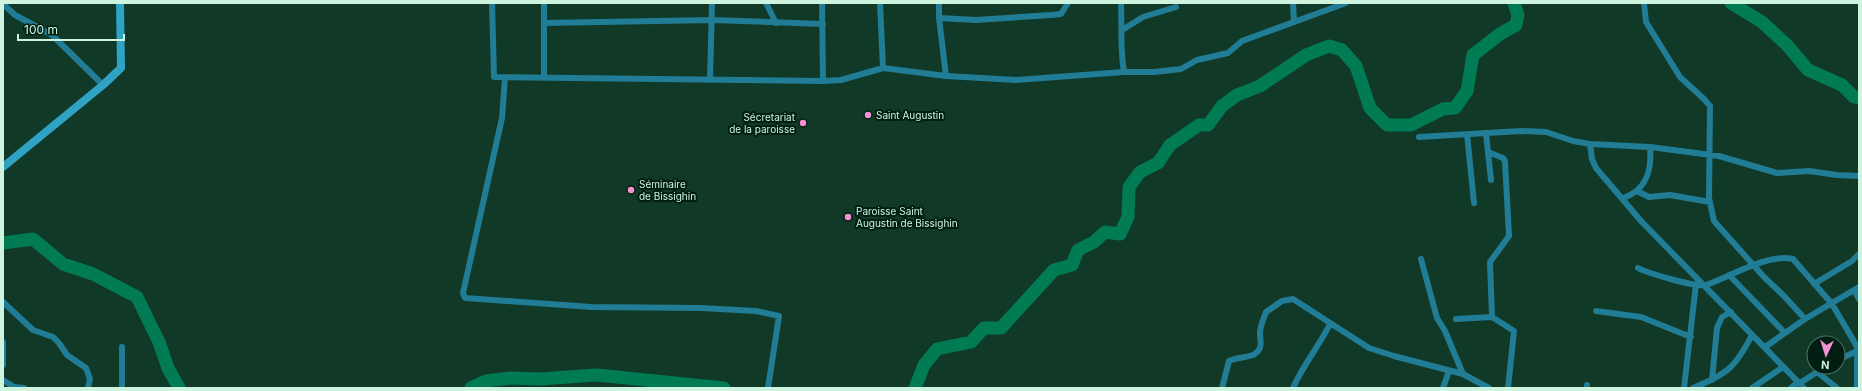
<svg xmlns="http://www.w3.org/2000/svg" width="1862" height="391" viewBox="0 0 1862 391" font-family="Inter,sans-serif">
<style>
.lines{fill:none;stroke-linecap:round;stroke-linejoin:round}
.river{stroke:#007b53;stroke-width:13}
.street{stroke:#217c96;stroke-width:6}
.secondary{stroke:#30a2c4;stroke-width:8}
.poi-dot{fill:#f590d1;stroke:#001f12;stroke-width:1.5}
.labels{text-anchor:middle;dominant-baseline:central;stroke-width:4;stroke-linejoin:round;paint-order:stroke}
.poi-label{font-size:10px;fill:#cef3df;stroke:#001f12;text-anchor:start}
</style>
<rect width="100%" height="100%" fill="#113928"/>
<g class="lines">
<path class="river" d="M1731,3L1762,22L1787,45L1808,70L1842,85L1854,97L1859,98
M3,243L33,239L63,264L93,274L137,297L159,342L168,368L179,388
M471,388L486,381L511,378L539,379L597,375L724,388
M915,388L924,365L937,349L971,342L984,328H1001L1054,270L1072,265L1078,250L1094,242L1105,232L1120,234L1128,217L1129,187L1140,172L1158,163L1170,145L1199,125H1208L1222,106L1237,95L1260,86L1306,55L1329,46L1342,50L1356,66L1370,108L1387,125H1411L1443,109L1455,108L1467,91L1473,55L1500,34L1516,25L1518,15L1514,3"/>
<path class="street" d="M492,3L494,77L823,81L841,80L883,68L946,76L1016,80L1124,72H1154L1181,69L1197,60L1228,53L1242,41L1346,3
M544,3V78
M766,3L776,23
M822,3L823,81
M880,3L883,68
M939,3V18L946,76
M1121,3C1122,26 1120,49 1124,72
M1293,3L1294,22
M1644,3L1646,22L1680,77L1704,99L1710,106L1709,198L1714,221L1764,277L1784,296L1805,319
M3,4L15,15L52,35L103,85
M939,18L976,20L1051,15L1061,14L1068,3
M544,23L713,20L823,24
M1122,30L1143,17L1176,7
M505,77L502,118L463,293L465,298L591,307L701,308L756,311L779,316L768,388
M710,80L712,3
M1486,133L1488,152L1503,158L1505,161L1509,236L1490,262L1492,317
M1467,134L1474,203
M1419,137L1521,131L1546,132L1573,141L1590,144L1592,159L1596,168L1641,221L1804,388
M1590,144L1650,147L1719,156L1777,173L1809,171L1837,175L1859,176
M1488,152L1491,180
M1637,191L1649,197L1670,195L1710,202
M1623,198C1647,190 1652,170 1650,147
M1421,259L1437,318L1445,331L1463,374
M1638,268C1647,273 1698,288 1706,285C1730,277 1768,253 1793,259L1832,304L1855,343L1858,350L1857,358V388
M1729,275L1785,333
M1814,284L1852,261L1859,254
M1854,290L1859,299
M3,302L33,330L53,337L59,343L67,355L86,368L90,379L88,388
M1596,311L1641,317L1691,337
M1456,319L1492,317L1514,331L1508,388
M3,342V365
M1765,347L1805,319L1859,287
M1838,360L1859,350
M1817,372L1837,388
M3,380L14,387L24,388
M1712,380L1717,328L1722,317L1731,312
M1800,383L1825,367
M1587,385V388
M122,388V347
M1222,388L1229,361C1237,357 1245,358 1253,355C1264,349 1260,342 1260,333C1260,326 1264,318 1266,312L1282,301L1293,299L1369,348L1394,356L1463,374L1489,388
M1293,388C1303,365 1319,346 1330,324
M1443,388L1449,371
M1684,388L1696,284
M1693,388C1727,374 1735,368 1752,335
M1752,388L1783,367
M1791,388L1798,382"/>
<path class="secondary" d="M3,167L103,85L121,68L120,3"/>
</g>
<g class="poi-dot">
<circle cx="868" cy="115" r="4"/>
<circle cx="803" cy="123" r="4"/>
<circle cx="631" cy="190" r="4"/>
<circle cx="848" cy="217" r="4"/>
</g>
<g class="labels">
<g class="poi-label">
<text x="876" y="115">Saint Augustin</text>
<text x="795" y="117" text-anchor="end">Sécretariat<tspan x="795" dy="12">de la paroisse</tspan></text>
<text x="639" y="184">Séminaire<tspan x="639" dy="12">de Bissighin</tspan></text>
<text x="856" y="211">Paroisse Saint<tspan x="856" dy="12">Augustin de Bissighin</tspan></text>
</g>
</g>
<rect width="1862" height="391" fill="none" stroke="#cef3df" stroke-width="8"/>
<g transform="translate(1826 355) rotate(184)"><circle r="19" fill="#001f12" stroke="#527464"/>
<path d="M0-3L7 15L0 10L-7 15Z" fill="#f590d1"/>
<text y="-6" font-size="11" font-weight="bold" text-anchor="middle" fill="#cef3df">N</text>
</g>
<path d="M18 34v6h106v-6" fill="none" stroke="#cef3df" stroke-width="2"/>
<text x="24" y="34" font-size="12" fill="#cef3df" stroke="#001f12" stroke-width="3" paint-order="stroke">100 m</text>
</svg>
